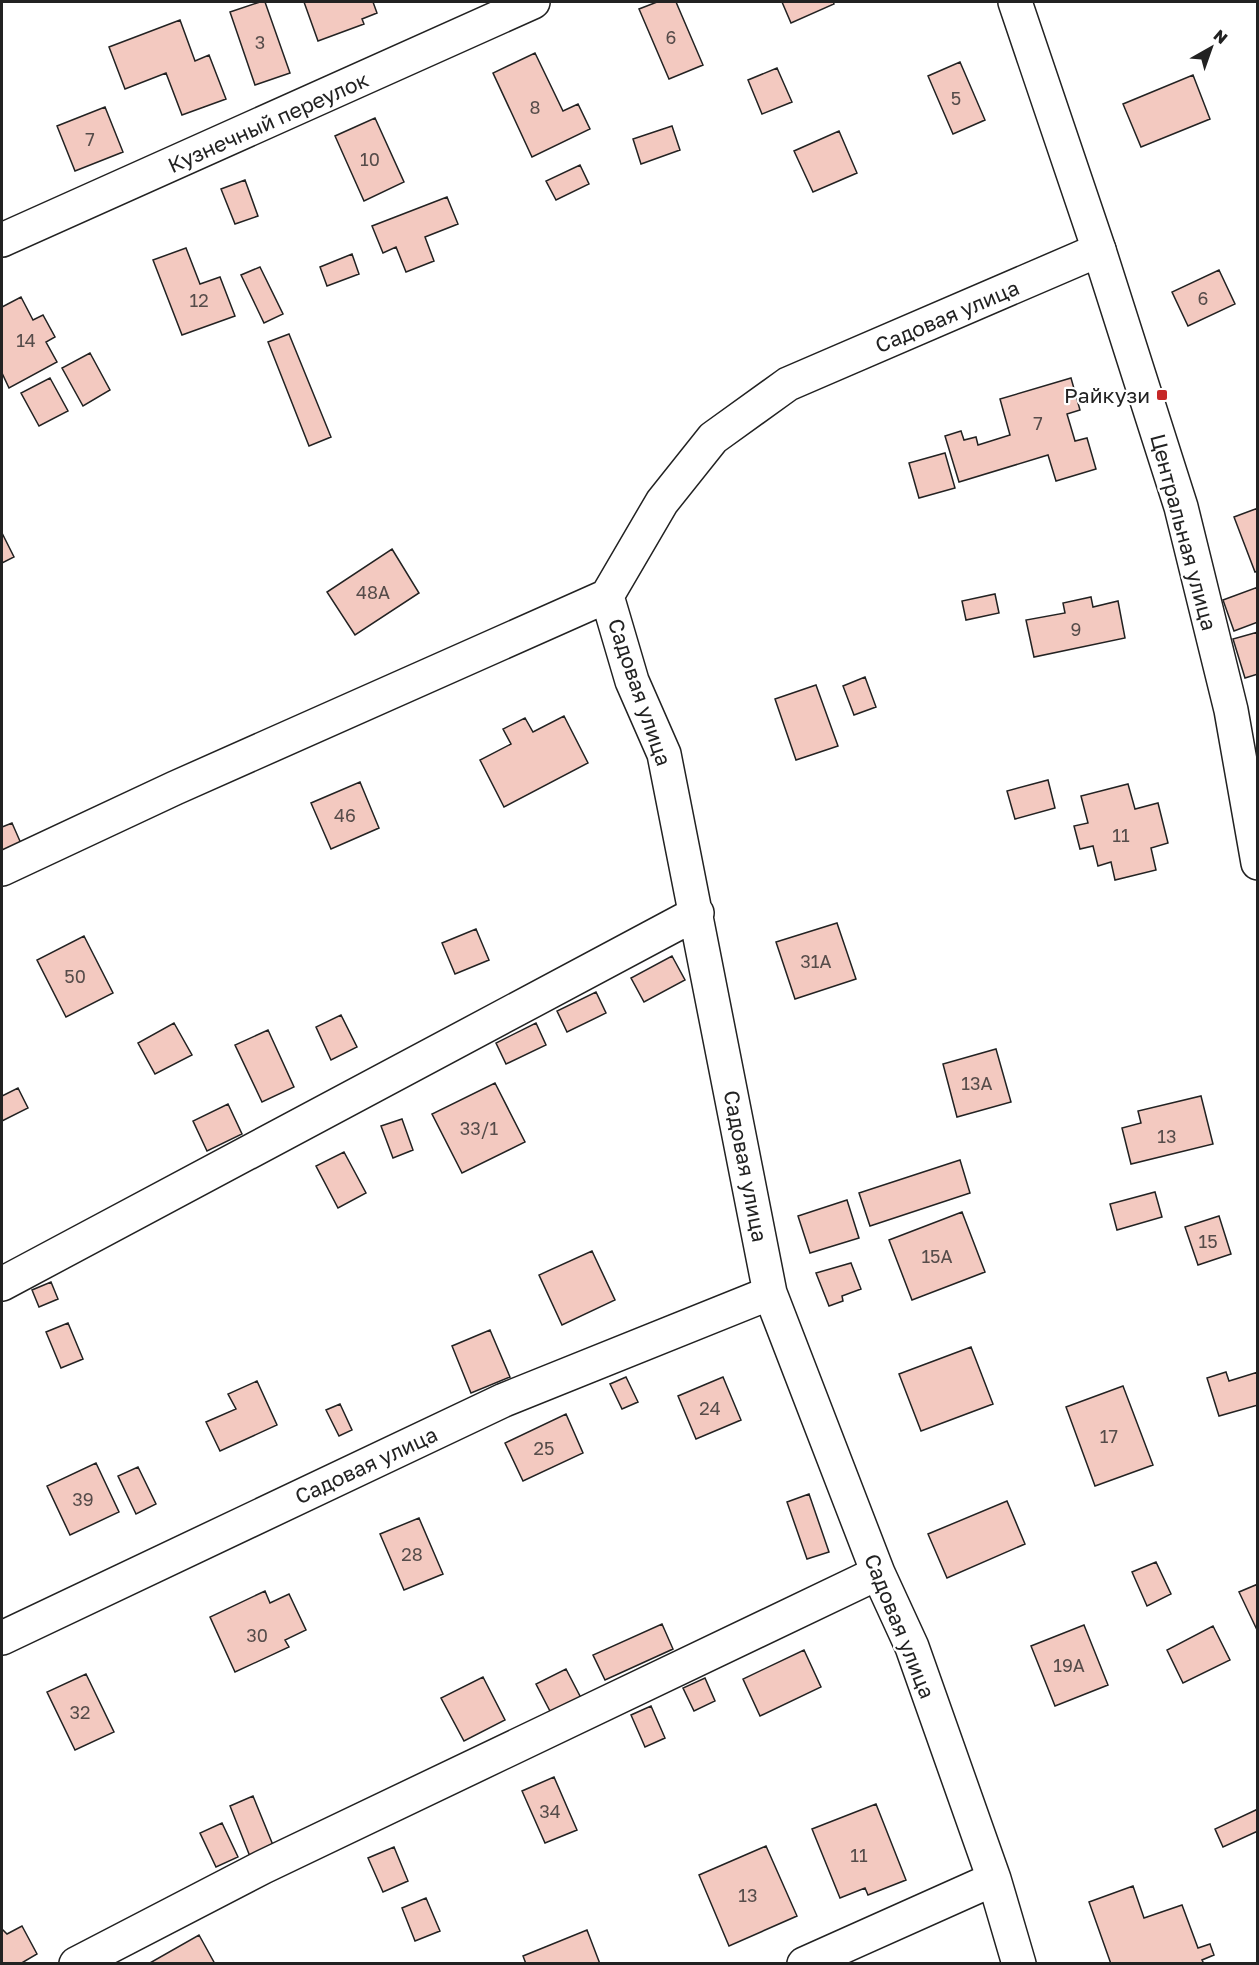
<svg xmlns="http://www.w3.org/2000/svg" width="1259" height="1965" viewBox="0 0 1259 1965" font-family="'Golos Text',sans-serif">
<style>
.building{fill:#f3c9c0;stroke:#222;stroke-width:1.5}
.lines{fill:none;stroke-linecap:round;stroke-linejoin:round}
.minor-casing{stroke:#222;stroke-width:36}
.secondary-casing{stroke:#222;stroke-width:36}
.minor{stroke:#fff;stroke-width:33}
.secondary{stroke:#fff;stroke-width:33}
.poi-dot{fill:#c62828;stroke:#fff;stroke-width:2}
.labels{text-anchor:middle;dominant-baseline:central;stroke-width:4.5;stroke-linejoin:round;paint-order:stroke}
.number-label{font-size:18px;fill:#564c4a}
.street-label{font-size:21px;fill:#222;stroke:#fff}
.poi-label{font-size:21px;fill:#222;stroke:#fff;text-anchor:end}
</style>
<rect width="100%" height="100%" fill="#fff"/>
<path class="building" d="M260,2H265L290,73L255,85L230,12Z
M304,2H373L377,13L362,19L364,24L318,41Z
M657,2H676L703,65L669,79L639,9Z
M782,2H833L834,4L791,23Z
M180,20L195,61L209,55L226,99L182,115L166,73L125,89L109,47Z
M535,53L563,111L578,104L590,129L532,157L493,73Z
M960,62L985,120L953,134L928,76Z
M777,68L792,102L762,114L748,80Z
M1193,75L1210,119L1141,147L1123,104Z
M105,107L123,152L75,171L57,126Z
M375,118L404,182L364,201L335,136Z
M672,126L680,150L641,164L633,139Z
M839,131L857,173L813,192L794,151Z
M580,165L589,184L556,200L546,181Z
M245,180L258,216L235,224L221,189Z
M447,197L458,224L425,237L434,261L406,272L396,247L383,253L372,226Z
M186,248L200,284L220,277L235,316L182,335L153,260Z
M352,254L359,274L327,286L320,267Z
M260,267L283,314L264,323L241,275Z
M1219,270L1235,304L1188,326L1172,292Z
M21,297L33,320L43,315L55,337L46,342L57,362L9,388L2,373V307Z
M289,334L331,437L309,446L268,342Z
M90,353L110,390L83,406L62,368Z
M50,378L68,411L39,426L21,393Z
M1071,378L1080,410L1067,414L1075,441L1087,438L1096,469L1056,481L1048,455L959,482L945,436L961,431L964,440L976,437L978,445L1010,435L1000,399Z
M945,453L955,488L919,498L909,463Z
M1258,508V571L1255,572L1234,517Z
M2,533L14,557L2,563Z
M392,549L419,593L355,635L327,592Z
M1258,587V622L1234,631L1223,600Z
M995,594L999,613L966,620L962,601Z
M1091,597L1093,607L1118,601L1125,638L1034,657L1026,620L1065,613L1063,603Z
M1258,632V674L1245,678L1233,639Z
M865,677L876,707L854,715L843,686Z
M816,685L838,746L796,760L775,699Z
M564,716L588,763L504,807L480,760L511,744L503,729L525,718L533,732Z
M1048,780L1055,808L1015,819L1007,791Z
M360,782L379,828L331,849L311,803Z
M1128,784L1135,809L1158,803L1168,843L1151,848L1156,870L1115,880L1111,862L1098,866L1093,846L1080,849L1074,826L1088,823L1081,796Z
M12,823L23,848L2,857V827Z
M837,923L856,979L795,999L776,942Z
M476,929L489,960L455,974L442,943Z
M84,936L113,993L66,1017L37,960Z
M672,956L685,980L644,1002L631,978Z
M596,992L606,1013L567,1032L557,1011Z
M341,1015L357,1047L331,1060L316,1027Z
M174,1023L192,1055L155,1074L138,1043Z
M536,1023L546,1045L506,1064L496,1043Z
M268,1030L294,1087L262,1102L235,1045Z
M996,1049L1011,1102L957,1117L943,1064Z
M495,1083L525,1142L462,1173L432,1114Z
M18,1088L28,1108L2,1121V1096Z
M1201,1096L1213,1144L1131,1164L1122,1128L1141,1123L1138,1111Z
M228,1104L242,1134L207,1151L193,1121Z
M402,1119L413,1150L393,1158L381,1126Z
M344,1152L366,1193L338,1208L316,1166Z
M960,1160L970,1193L870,1226L859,1193Z
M1155,1192L1162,1217L1117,1230L1110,1204Z
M847,1200L859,1238L810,1253L798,1216Z
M962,1212L985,1272L912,1300L889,1240Z
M1219,1216L1231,1254L1198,1265L1185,1227Z
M592,1251L615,1300L562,1325L539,1275Z
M851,1263L861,1289L842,1296L843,1301L829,1306L816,1273Z
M51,1282L58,1299L39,1307L32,1290Z
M68,1323L83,1359L61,1368L46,1332Z
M490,1330L510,1377L471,1393L452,1346Z
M971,1347L993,1404L921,1431L899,1374Z
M1226,1372L1229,1381L1258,1372V1405L1219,1416L1207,1378Z
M626,1377L638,1402L622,1409L610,1384Z
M723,1377L741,1420L696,1439L678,1396Z
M257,1381L277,1425L220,1451L206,1422L236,1409L228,1394Z
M1123,1386L1153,1465L1095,1486L1066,1407Z
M340,1404L352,1430L339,1436L326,1410Z
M566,1414L583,1453L523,1481L505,1443Z
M96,1463L119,1512L70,1535L47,1486Z
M138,1467L156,1504L136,1514L118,1476Z
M809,1494L829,1552L807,1559L787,1502Z
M1007,1501L1025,1544L947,1578L928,1534Z
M419,1518L443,1574L404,1590L380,1534Z
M1156,1562L1171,1594L1147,1606L1132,1572Z
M1258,1584V1632L1239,1592Z
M265,1591L270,1603L289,1594L306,1630L285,1640L289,1647L235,1672L210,1617Z
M662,1624L673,1649L605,1680L593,1655Z
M1084,1625L1108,1685L1055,1706L1031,1646Z
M1213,1626L1230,1660L1183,1683L1167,1650Z
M804,1650L821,1687L760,1716L743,1679Z
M566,1669L581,1698L551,1713L536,1684Z
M86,1674L114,1732L75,1750L47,1692Z
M483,1677L505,1720L464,1741L441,1698Z
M705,1678L715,1701L694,1711L683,1688Z
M651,1706L665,1738L645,1747L631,1715Z
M554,1777L577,1830L545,1843L522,1791Z
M253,1796L275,1850L251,1859L230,1806Z
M876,1804L906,1880L868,1895L865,1888L840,1898L812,1829Z
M1258,1809V1831L1223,1847L1215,1829Z
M222,1823L238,1857L216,1867L200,1833Z
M766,1846L797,1916L729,1946L699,1875Z
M394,1847L408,1881L383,1892L368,1858Z
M1133,1886L1144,1918L1182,1905L1198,1948L1210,1944L1214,1955L1202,1960L1204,1964H1111L1089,1902Z
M426,1898L440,1931L415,1941L402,1908Z
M22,1926L37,1954L20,1964H2V1929L7,1934Z
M587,1930L600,1964H526L523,1956Z
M199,1935L215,1964H148Z"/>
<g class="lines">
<g class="minor-casing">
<path id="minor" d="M2,240L533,2
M2,869L175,788L607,596
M2,1284L697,913
M2,1638L504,1400L770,1293
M76,1964L263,1867L878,1573
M804,1964L994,1879
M1019,1964L994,1879L912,1647L878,1573L770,1293L664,754L632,681L607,596L662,502L713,438L788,384L1099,250"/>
</g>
<g class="secondary-casing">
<path id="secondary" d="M1015,2L1099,250L1181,507L1231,710L1258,863"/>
</g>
<use href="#minor" class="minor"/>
<use href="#secondary" class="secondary"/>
</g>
<rect class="poi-dot" x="1156" y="389" width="12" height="12" rx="3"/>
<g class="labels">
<g class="number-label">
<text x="671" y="37">6</text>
<text x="260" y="42">3</text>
<text x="956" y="98">5</text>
<text x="535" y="107">8</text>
<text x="90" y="139">7</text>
<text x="370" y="159">10</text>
<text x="1203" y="298">6</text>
<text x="199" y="300">12</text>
<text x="26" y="340">14</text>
<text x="1038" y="423">7</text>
<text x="373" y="592">48А</text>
<text x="1076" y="629">9</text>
<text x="345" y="815">46</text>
<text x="1121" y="835">11</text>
<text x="816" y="961">31А</text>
<text x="75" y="976">50</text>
<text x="977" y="1083">13А</text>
<text x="479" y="1128">33/1</text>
<text x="1167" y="1136">13</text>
<text x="1208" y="1241">15</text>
<text x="937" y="1256">15А</text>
<text x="710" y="1408">24</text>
<text x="1109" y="1436">17</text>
<text x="544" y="1448">25</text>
<text x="83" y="1499">39</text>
<text x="412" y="1554">28</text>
<text x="257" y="1635">30</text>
<text x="1069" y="1665">19А</text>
<text x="80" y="1712">32</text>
<text x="550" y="1811">34</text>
<text x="859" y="1855">11</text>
<text x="748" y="1895">13</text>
</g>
<g class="street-label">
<text transform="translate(268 122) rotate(-24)">Кузнечный переулок</text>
<text transform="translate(947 316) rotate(-23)">Садовая улица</text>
<text transform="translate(1184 532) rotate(75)">Центральная улица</text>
<text transform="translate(640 692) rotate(71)">Садовая улица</text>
<text transform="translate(746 1166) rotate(79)">Садовая улица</text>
<text transform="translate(366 1465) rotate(-25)">Садовая улица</text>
<text transform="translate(900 1626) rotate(68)">Садовая улица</text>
</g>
<g class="poi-label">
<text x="1150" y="395">Райкузи</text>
</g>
</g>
<rect width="1259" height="1965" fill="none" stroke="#222222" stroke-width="6"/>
<g transform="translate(1211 48) rotate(40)" stroke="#ffffff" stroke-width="4.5" paint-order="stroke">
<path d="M0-4.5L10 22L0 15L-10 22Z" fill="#222222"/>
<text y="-9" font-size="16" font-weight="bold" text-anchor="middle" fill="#222222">N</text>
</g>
</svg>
